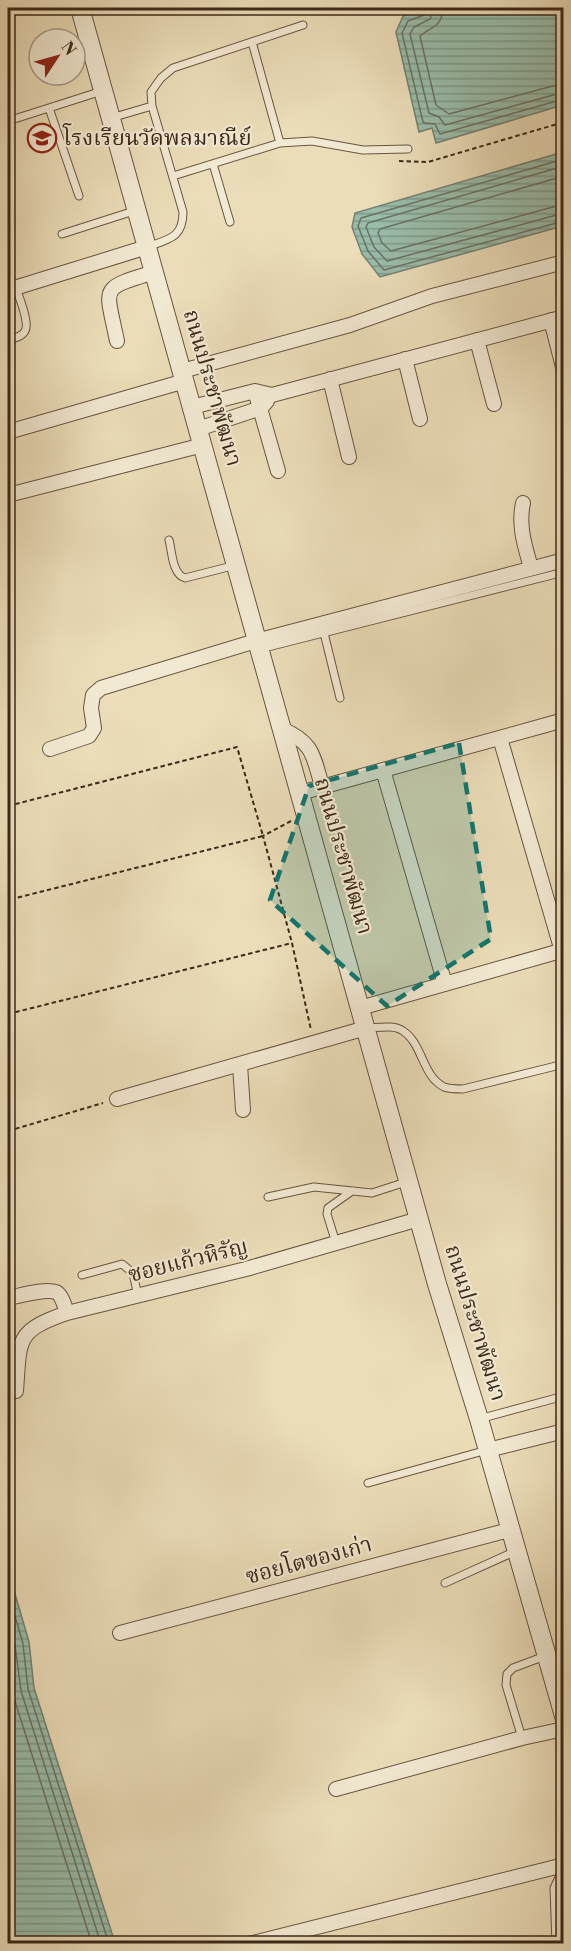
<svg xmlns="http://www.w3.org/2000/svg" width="571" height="1951" viewBox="0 0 571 1951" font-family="'Libre Bodoni','Noto Serif Thai',serif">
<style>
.water{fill:url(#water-rules);stroke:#748171;stroke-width:1.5}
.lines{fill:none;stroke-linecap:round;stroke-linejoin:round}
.shore{stroke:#6a7262;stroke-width:1.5}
.service-casing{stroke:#685541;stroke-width:9}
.minor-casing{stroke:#685541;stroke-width:16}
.tertiary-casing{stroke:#685541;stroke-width:20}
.path{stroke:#3c2819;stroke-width:2;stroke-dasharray:4.5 3;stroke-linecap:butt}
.service{stroke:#f2e9d2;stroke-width:7}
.minor{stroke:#f2e9d2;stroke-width:14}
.tertiary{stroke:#f2e9d2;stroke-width:18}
.marked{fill:#0f766e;fill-opacity:0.2;stroke:#0f766e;stroke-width:4.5;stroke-dasharray:12 8;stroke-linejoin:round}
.labels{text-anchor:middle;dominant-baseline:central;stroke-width:4.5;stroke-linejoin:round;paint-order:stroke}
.poi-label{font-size:22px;fill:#3c2819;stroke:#f2e9d2;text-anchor:start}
.street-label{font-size:22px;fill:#3c2819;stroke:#f2e9d2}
</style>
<defs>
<pattern id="water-rules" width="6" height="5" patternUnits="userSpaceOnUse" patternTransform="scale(1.5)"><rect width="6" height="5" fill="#99bdab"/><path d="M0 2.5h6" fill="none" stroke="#7e9a8a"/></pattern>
</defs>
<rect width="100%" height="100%" fill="#ebddb9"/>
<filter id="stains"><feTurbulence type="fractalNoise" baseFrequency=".00333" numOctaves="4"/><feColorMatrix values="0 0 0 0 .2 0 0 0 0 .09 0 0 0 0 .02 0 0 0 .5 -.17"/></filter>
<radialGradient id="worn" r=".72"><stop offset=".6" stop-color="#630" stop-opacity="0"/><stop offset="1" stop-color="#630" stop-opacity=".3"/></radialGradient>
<path class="water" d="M429,8H563V105L436,143L432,128L419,132L396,32L403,16Z
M563,152V226L380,277L362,254L352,227L355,213Z
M8,1570L29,1642L34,1688L115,1943H9L8,1937Z"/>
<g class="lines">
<path class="shore" d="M426,8L424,15L408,21L402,33L423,122L425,123L435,124L440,134L564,99
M434,8L430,19L414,27L410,34L429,113L439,117L445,125L564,92
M443,8C442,28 431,26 420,36L436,105L449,114L564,83
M564,159L361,218L358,226L368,251L384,270L564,221
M564,166L368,223L366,227L374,247L387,261L564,213
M564,176L380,229L378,233L382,243L391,251L564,204
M8,1591L23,1644L28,1689L109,1944
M8,1618L15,1645L21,1691L101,1944
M8,1655L13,1695L92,1944"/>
<g class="service-casing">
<path id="service" d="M252,42L280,143L312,141L363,150L408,149
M49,108L79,196
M111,118L152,106
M8,121L102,91
M213,164L230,222
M173,176L280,143
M62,234L137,210
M147,247C169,239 183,238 183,212L152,106L151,92L161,78L173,68L303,25
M8,340C14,338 22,337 25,331C30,323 19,297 16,288
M169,540C172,551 172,574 185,578L236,565
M324,633L340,698
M260,649L564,572
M366,1028C377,1028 394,1024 403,1031C423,1044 422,1076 444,1087C449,1089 457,1089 463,1089L564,1064
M268,1197L314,1187L372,1193L406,1182
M336,1243L327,1214L328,1208L352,1191
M82,1275L122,1264L133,1273L138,1296
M479,1419L564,1396
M368,1483L487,1450
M445,1583L516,1551
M522,1738L506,1685L507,1674L513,1668L545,1656
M556,1944L554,1888L564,1867"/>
</g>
<g class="minor-casing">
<path id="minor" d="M8,290L147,247
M551,320L564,371
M477,340L494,404
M117,341C106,286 98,289 155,272
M405,359L420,419
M182,371L350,325L432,296L564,262
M330,379L349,457
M255,391L278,471
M192,407L255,391L272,395L564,317
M198,429L261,408L267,401
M8,432L185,381
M8,495L203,445
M523,503C518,526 525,546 531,568
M282,729C314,743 313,756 322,786
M500,738L564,958
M50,749L89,736L94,728L91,708L93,695L101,688L256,641L564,560
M383,770L445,984
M300,793L564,720
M360,1008L564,950
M240,1065L243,1110
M117,1099L366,1028
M8,1298C19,1296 45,1288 56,1292C62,1295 65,1307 67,1313
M16,1391C20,1339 15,1331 67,1313L246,1269L419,1219
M488,1450L564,1431
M120,1633L509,1530
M336,1789L522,1738L564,1729
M249,1944L564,1865"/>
</g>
<g class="tertiary-casing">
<path id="tertiary" d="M80,8L437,1284L479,1419L564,1716"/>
</g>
<path class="path" d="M399,161L428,162L564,122
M8,806L237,747L263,836L8,900
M291,821L263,836L292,943L311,1030
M8,1014L292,943
M8,1131L103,1103"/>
<use href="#service" class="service"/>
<use href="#minor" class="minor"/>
<use href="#tertiary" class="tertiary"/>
</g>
<path class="marked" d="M459,743L491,939L387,1006L270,900L309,786Z"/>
<defs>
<g id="school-ring" transform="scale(1.5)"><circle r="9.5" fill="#f2e9d2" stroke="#8f2418" stroke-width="1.5"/><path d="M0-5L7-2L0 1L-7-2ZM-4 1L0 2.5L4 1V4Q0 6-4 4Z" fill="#8f2418"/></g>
</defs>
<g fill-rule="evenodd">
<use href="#school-ring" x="42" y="138"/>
</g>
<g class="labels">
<g class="poi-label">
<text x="63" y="138">โรงเรียนวัดพลมาณีย์</text>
</g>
<g class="street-label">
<text transform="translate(212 388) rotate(74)">ถนนประชาพัฒนา</text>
<text transform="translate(343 856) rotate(74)">ถนนประชาพัฒนา</text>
<text transform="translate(188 1261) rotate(-14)">ซอยแก้วหิรัญ</text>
<text transform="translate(475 1323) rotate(73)">ถนนประชาพัฒนา</text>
<text transform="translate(309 1561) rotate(-15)">ซอยโตของเก่า</text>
</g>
</g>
<rect width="571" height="1951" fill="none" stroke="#ebddb9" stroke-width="30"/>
<rect x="9" y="9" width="553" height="1933" fill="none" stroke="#3c2819" stroke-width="3"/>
<rect x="15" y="15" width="541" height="1921" fill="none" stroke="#3c2819" stroke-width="1.5"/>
<g transform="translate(57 57) rotate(54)"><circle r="28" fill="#f2e9d2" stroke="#a99c88" stroke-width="1.5"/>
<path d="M0-4.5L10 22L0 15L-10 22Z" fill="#8f2418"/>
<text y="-9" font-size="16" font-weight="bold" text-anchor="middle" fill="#3c2819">N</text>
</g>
<rect width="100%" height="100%" filter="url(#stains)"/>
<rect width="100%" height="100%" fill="url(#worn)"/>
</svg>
